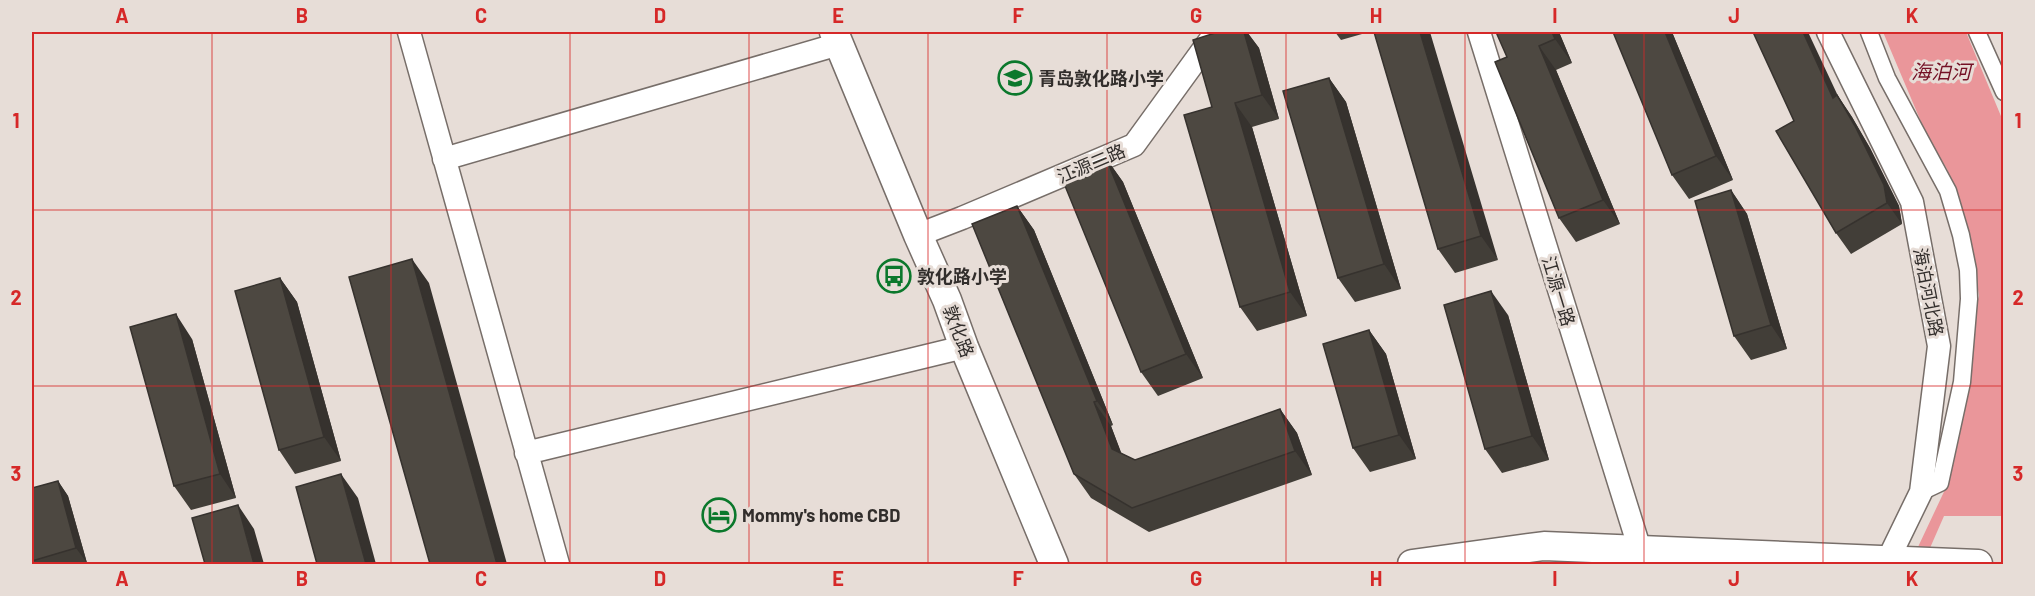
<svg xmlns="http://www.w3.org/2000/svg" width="2035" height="596" viewBox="0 0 2035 596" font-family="Barlow,'Noto Sans SC',sans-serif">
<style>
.water{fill:#ea969a}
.pier{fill:#e7ddd7}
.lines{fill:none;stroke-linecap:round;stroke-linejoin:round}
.pedestrian-casing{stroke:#776e69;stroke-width:19}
.minor-casing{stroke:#776e69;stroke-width:25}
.tertiary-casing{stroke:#776e69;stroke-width:31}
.pedestrian{stroke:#fff;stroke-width:16}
.minor{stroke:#fff;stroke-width:22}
.tertiary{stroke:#fff;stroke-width:28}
.wall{fill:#423e38}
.shaded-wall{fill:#36322e}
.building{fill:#4d4841;stroke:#36322e;stroke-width:1.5}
.grid{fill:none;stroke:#d62828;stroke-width:1.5;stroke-opacity:0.55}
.labels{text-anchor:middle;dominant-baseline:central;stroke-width:6;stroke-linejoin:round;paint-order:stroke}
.poi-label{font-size:18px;font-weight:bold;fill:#322e2c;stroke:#e7ddd7;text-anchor:start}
.street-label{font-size:18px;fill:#322e2c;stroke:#e7ddd7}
.water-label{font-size:20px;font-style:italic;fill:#741025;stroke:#e7ddd7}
.neatline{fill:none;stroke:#d62828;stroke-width:2}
.grid-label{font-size:20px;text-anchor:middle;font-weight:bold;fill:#d62828}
</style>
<rect width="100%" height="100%" fill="#e7ddd7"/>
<path class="water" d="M1883,32H1966L2003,121V564H1910L1950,479L1966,405L1971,322L1979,296L1971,246L1947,169L1927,136Z"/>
<path class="pier" d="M1944,516H2003V564H1923Z"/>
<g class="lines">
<g class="pedestrian-casing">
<path id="pedestrian" d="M1869,32L1887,78L1948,191L1961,235L1968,270L1969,299L1962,382L1940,483L1921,492
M1977,32L2004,92"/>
</g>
<g class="minor-casing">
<path id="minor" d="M409,32L558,564
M1479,32L1640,550
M1828,32L1912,202L1939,346L1921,492L1886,564
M444,159L839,44
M918,235L962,218L1134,145L1216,32
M526,453L964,347"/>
</g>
<g class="tertiary-casing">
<path id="tertiary" d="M834,32L918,235L947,300L964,347L1054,564
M1412,564L1544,546L1978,564"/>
</g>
<use href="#pedestrian" class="pedestrian"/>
<use href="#minor" class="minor"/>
<use href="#tertiary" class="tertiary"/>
</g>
<path class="wall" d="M1218,32H1247L1259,48L1279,119L1252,127L1307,316L1257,331L1240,307Z
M1335,32H1369L1341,40Z
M1374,32L1498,260L1455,273L1438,249Z
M1559,32L1572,63L1556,70L1620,224L1576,242L1559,218L1507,57Z
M1672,32L1733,180L1689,199L1672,175Z
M1329,78L1346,102L1401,289L1355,302L1338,278Z
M1838,96L1852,117L1870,148L1899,206L1902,224L1851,254L1836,233Z
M1106,158L1123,182L1203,378L1158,396L1141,372Z
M1731,190L1747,214L1787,349L1751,360L1734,336Z
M1017,206L1034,230L1113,425L1111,426L1121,453L1135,460L1280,409L1297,433L1312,475L1149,532L1091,498L1074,474Z
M280,278L297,302L341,461L295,474L279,450Z
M1508,315L1549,460L1502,473L1485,449Z
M1369,330L1386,354L1416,459L1370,472L1353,448Z
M192,339L236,498L191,510L174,486Z
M58,481L68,496L87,563L83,564H32V488Z"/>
<path class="shaded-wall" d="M1244,32H1247L1259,48L1279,119L1262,95Z
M1420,32H1430L1498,260L1481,236Z
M1552,32H1559L1572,63L1555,39Z
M1665,32H1672L1733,180L1716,156Z
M1803,32H1808L1838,96L1852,117L1870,148L1899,206L1902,224L1887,203L1833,98Z
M1539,46L1556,70L1620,224L1603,200Z
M1329,78L1346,102L1401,289L1384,264Z
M1235,103L1252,127L1307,316L1290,292Z
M1106,158L1123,182L1203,378L1186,354Z
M1731,190L1747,214L1787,349L1771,325Z
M1017,206L1034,230L1113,425L1097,401Z
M412,259L429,283L507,564H497Z
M280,278L297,302L341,461L324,437Z
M1491,291L1508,315L1549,460L1532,436Z
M176,314L192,339L236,498L220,474Z
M1369,330L1386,354L1416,459L1399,435Z
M1094,402L1111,426L1129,473L1112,449Z
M1280,409L1297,433L1312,475L1295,451Z
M341,474L358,498L376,564H366Z
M58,481L68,496L87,563L76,548Z
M238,505L254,529L264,564H254Z"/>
<path class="building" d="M1218,32H1244L1262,95L1235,103L1290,292L1240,307L1184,115L1212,107L1193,40Z
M1374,32H1420L1481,236L1438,249Z
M1496,32H1552L1555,39L1539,46L1603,200L1559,218L1495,62L1507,57Z
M1613,32H1665L1716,156L1672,175Z
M1753,32H1803L1833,98L1837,95L1855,126L1884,185L1887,203L1836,233L1776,131L1794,121Z
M1329,78L1384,264L1338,278L1283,91Z
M1106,158L1186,354L1141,372L1061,176Z
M1731,190L1771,325L1734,336L1695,201Z
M1017,206L1097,401L1094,402L1112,449L1135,460L1280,409L1295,451L1132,508L1074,474L972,224Z
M412,259L497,564H430L349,277Z
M280,278L324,437L279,450L235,291Z
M1491,291L1532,436L1485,449L1444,305Z
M176,314L220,474L174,486L130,327Z
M1369,330L1399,435L1353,448L1323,344Z
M341,474L366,564H317L296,487Z
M58,481L76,548L32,561V488Z
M238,505L254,564H205L192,518Z"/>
<path class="grid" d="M212,32V564M391,32V564M570,32V564M749,32V564M928,32V564M1107,32V564M1286,32V564M1465,32V564M1644,32V564M1823,32V564M32,210H2004M32,386H2004"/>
<defs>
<g id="school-ring" transform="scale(1.725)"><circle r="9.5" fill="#e7ddd7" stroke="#0b782c" stroke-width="1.5"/><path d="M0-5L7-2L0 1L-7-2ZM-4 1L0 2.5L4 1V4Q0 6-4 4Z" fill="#0b782c"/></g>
<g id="bus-ring" transform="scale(1.725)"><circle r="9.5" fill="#e7ddd7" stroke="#0b782c" stroke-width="1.5"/><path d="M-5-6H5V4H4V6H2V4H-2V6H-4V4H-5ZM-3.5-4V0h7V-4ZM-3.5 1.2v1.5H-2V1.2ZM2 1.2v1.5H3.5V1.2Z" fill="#0b782c"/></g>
<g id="hotel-ring" transform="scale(1.725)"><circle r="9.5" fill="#e7ddd7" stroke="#0b782c" stroke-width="1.5"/><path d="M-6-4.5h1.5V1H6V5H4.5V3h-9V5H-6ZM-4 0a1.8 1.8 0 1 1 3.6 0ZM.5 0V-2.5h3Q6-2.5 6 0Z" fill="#0b782c"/></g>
</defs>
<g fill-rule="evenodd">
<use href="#school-ring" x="1015" y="78"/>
<use href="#bus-ring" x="894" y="276"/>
<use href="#hotel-ring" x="719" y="515"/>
</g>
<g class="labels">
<g class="poi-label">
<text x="1038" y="78">青岛敦化路小学</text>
<text x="917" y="276">敦化路小学</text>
<text x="742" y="515">Mommy's home CBD</text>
</g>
<g class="street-label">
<text transform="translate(1091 163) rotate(-23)">江源二路</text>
<text transform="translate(1559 291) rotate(73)">江源一路</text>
<text transform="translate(1929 292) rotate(79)">海泊河北路</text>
<text transform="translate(959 331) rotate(69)">敦化路</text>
</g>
<g class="water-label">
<text x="1941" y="71">海泊河</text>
</g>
</g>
<rect width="2035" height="596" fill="none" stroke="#e7ddd7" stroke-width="66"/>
<rect x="33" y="33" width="1969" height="530" class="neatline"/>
<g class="grid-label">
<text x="122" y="23">A</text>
<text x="302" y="23">B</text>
<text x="481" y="23">C</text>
<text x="660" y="23">D</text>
<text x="838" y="23">E</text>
<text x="1018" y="23">F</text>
<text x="1196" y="23">G</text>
<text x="1376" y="23">H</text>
<text x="1555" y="23">I</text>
<text x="1734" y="23">J</text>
<text x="1912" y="23">K</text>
<text x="16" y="128">1</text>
<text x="2018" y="128">1</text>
<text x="16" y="305">2</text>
<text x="2018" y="305">2</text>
<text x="16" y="481">3</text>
<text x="2018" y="481">3</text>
<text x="122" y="586">A</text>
<text x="302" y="586">B</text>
<text x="481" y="586">C</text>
<text x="660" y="586">D</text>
<text x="838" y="586">E</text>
<text x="1018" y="586">F</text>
<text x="1196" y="586">G</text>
<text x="1376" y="586">H</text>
<text x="1555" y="586">I</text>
<text x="1734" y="586">J</text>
<text x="1912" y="586">K</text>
</g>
</svg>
